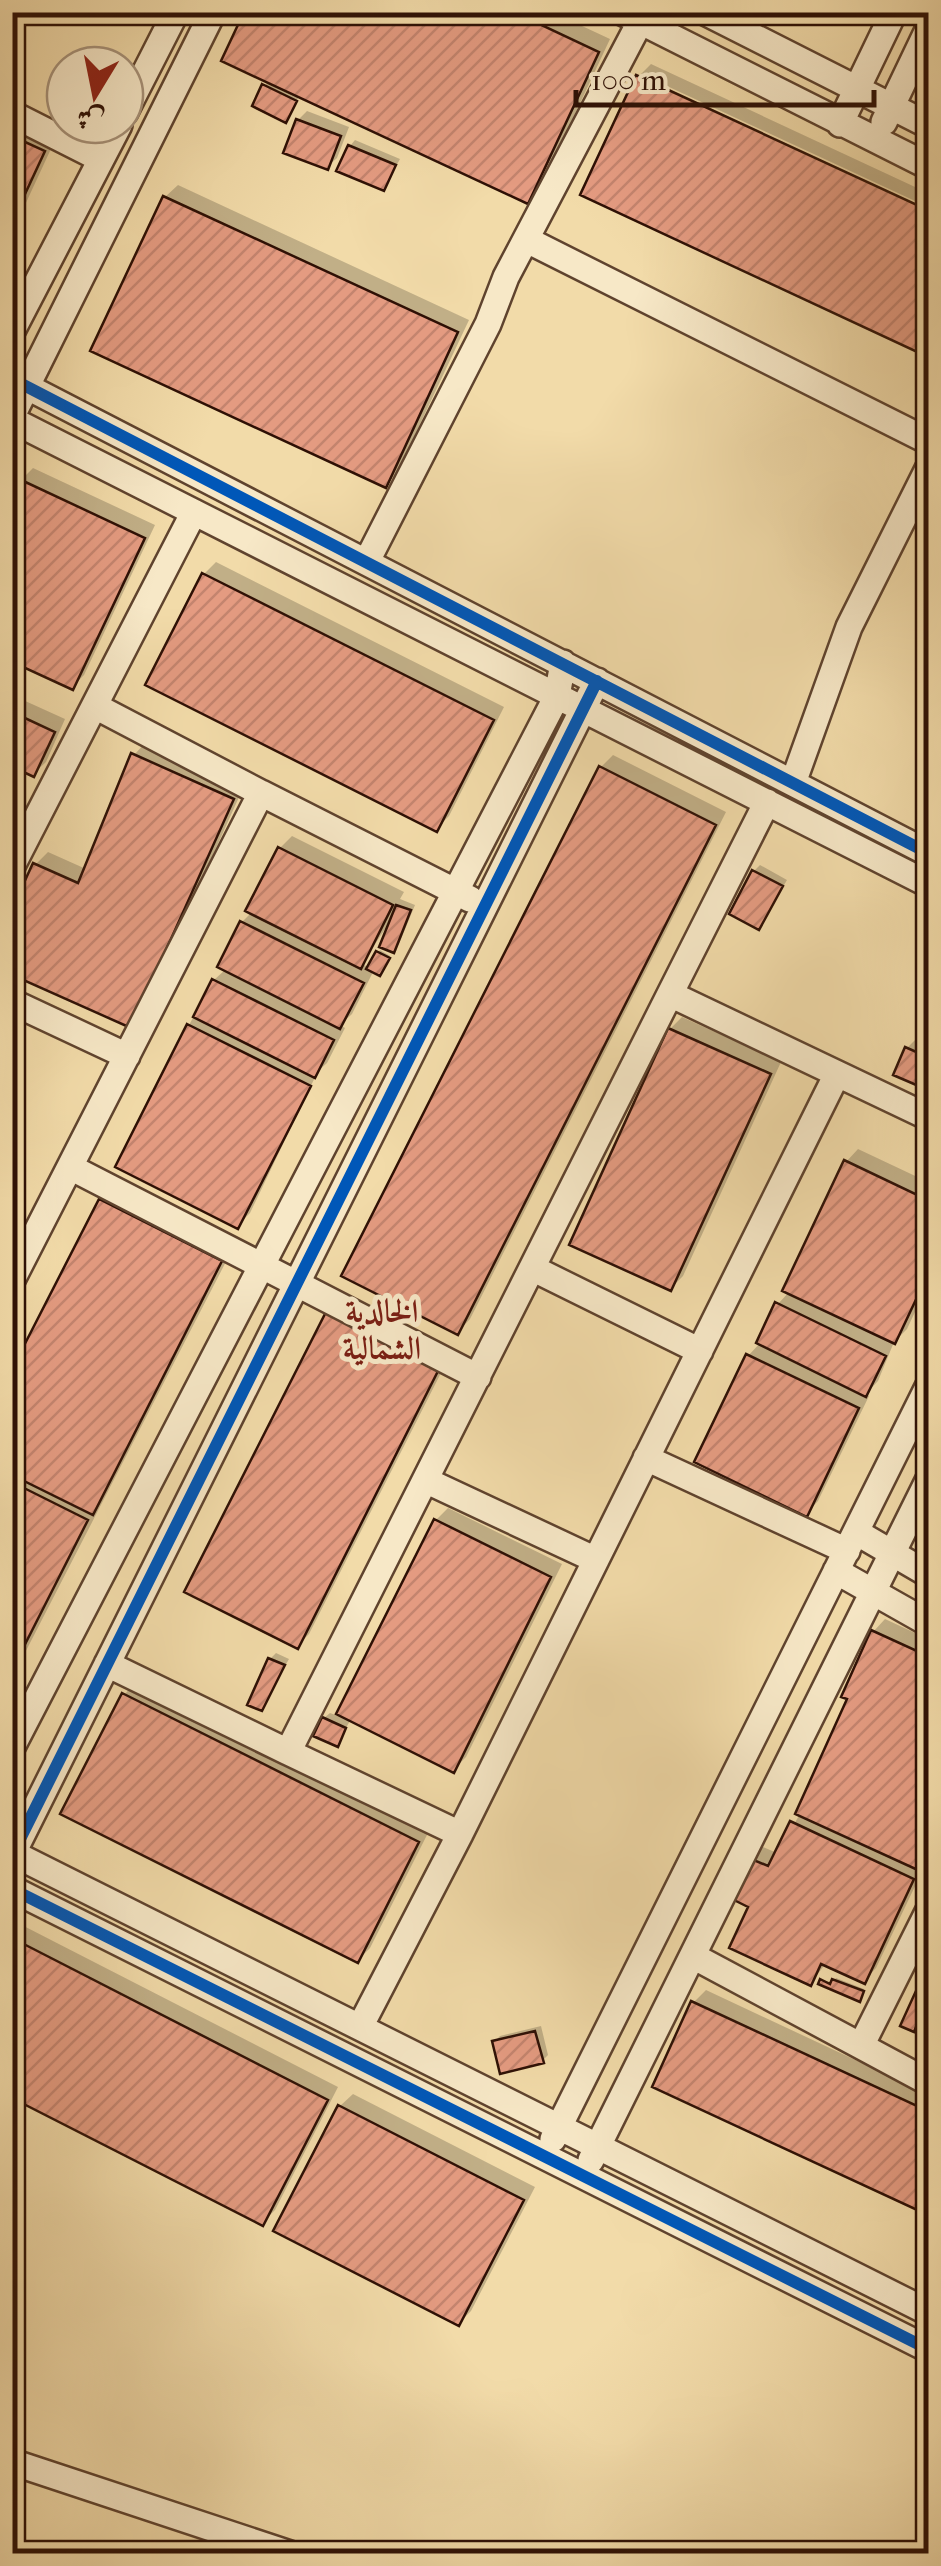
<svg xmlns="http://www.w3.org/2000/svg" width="941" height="2566" viewBox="0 0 941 2566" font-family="'IM FELL French Canon',Amiri,serif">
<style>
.shadow{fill:#0003}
.building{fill:url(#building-hatch);stroke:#2e1005;stroke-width:2.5}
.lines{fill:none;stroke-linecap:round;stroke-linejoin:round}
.minor-casing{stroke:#5f432e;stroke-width:30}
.minor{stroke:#f7e8c7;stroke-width:25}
.cycleway-casing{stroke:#f7e8c7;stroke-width:19}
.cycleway{stroke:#0057b8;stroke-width:12}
.labels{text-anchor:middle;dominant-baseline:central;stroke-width:10;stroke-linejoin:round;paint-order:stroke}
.neighbourhood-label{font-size:32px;font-weight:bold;fill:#7a1f14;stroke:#f7e8c7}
</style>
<defs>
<pattern id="building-hatch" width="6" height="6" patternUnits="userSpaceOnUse" patternTransform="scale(2.5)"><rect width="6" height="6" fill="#e49b81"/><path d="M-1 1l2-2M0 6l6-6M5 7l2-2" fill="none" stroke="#c4846e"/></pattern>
</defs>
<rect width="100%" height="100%" fill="#f2dba9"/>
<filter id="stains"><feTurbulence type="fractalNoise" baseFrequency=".002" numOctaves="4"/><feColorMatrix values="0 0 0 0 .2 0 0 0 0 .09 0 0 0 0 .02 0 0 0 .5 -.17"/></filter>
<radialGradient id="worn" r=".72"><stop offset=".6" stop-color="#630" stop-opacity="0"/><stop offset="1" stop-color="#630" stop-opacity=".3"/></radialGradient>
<path class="shadow" d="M247,12H552L610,39L540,189L527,201L300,95L285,120L264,86L269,81Z
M651,64L928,193V207L641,74Z
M640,75V79L928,213V354L583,194Z
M307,111L349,127L337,158L327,167L298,120Z
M12,118L56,138L12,233Z
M355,140L400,159L384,188L350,146Z
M178,185L469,320L397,473L385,485L165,197Z
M33,468L155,525L84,675L72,687L21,480Z
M216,562L504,707L449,816L437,828L204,574Z
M12,695L65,719L46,762L33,774L21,768L12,784Z
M146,742L244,786L142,1012L36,864L48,852L86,869L134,755Z
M613,755L726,812L470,1319L458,1332L601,767Z
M292,836L404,892L400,899L415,905L399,944L393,950L385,929L362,964L370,968L380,950L390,956L382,971L374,970L352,1014L340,1025L345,1028L327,1063L318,1071L250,1213L238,1225L118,1166L189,1025L214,980L226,969L242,922L252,912L280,848Z
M760,865L787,880L759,927L754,871Z
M682,1017L781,1062L683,1276L671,1288L670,1029Z
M919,1036L928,1040V1088L896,1074L907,1048Z
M858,1149L928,1182V1284L907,1329L894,1342L878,1381L866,1394L869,1396L818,1501L806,1514L748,1356L761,1342L778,1304L789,1292L846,1162Z
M113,1188L233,1248L12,1678V1375L101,1200Z
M329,1312L450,1355L309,1634L297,1646Z
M448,1508L562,1564L466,1757L453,1770L351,1719L337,1744L324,1718L330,1713L338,1716L436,1520Z
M885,1619L928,1639V1859L876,1968L864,1981L826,1963L811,1983L752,1906L751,1859L763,1847L777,1853L800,1814L873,1632Z
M276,1653L289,1659L261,1708L270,1659Z
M136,1682L430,1829L370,1948L358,1960L124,1695Z
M12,1920L338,2087L275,2210L262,2223L12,2095Z
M836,1978L864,1989L861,1997L822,1981L833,1982Z
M706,1990L928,2094V2212L655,2085L693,2003Z
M541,2026L548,2055L542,2061L494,2042L500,2036Z
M353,2094L535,2187L471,2311L459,2323L340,2106Z"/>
<path class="building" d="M244,12H514L599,52L528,204L221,61Z
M636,75L928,210V357L580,195Z
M262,84L297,101L286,123L252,106Z
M296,119L341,136L328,170L283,153Z
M12,136L45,151L12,222Z
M348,145L396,165L384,191L336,171Z
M163,196L458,332L386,488L90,351Z
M19,479L145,538L73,690L12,662V493Z
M202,573L494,720L437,832L145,685Z
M12,712L55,732L34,777L17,769L12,778Z
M131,753L234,799L131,1028L12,975V909L33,863L78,883Z
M599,766L716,825L458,1335L341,1276Z
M278,847L393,905L361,969L245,911Z
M752,870L783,886L759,930L729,914Z
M396,905L411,910L394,953L379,947Z
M240,921L364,983L340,1029L217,967Z
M376,951L390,958L380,976L366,969Z
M212,979L334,1040L315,1078L193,1017Z
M187,1024L311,1086L238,1229L115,1167Z
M668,1028L771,1074L671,1291L569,1245Z
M905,1047L928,1057V1090L893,1075Z
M844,1160L928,1200V1274L895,1344L782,1291Z
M99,1199L222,1261L93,1515L12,1475V1369Z
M775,1302L886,1356L866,1397L756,1343Z
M327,1310L440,1367L298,1649L184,1592Z
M746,1354L859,1408L807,1517L694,1462Z
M12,1482L88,1520L12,1670Z
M434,1519L551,1577L454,1773L336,1714Z
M871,1630L928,1656V1852L920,1871L795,1814L847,1699L841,1697Z
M268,1658L285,1665L262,1711L247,1705Z
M122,1693L419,1842L358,1963L60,1814Z
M322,1717L346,1728L338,1747L313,1736Z
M790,1821L914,1879L865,1984L821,1964L811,1986L729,1948L748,1907L730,1898L749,1858L768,1866Z
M12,1938L328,2100L263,2226L12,2098Z
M925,1971L928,1973V2032L916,2027L914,2032L900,2026Z
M820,1979L830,1984L832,1979L864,1991L860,2002L818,1984Z
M691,2001L928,2111V2215L652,2087Z
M535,2031L544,2063L500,2074L492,2041Z
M338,2105L524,2200L459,2326L273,2231Z
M928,2248V2272L920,2268Z"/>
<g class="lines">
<g class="minor-casing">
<path id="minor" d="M622,12L928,166
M705,12L928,125
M125,112L176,12
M12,114L101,159
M884,122L928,30
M840,124L894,12
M529,241L928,441
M12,331L119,125
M12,379L928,853
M12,416L213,12
M12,420L928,884
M367,561L488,324L506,277L640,22
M95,706L261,793
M793,783L849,627L928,469
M12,866L194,512
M670,994L767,802
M12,1002L127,1056
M70,1167L478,1377
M532,1268L700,1351
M12,1280L261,793L470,899
M646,1458L847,1551
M425,1480L596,1560
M856,1532L928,1574
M836,1571L928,1623
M107,1664L288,1752L670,994L928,1117
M12,1747L557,696L563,663
M288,1752L460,1834L360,2027
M460,1834L837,1074
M12,1853L928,2312
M13,1853L597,681
M12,1889L928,2349
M693,1956L861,2046L928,1912
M861,2046L928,2082
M553,2139L928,1387
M591,2160L928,1481
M12,2462L290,2554"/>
</g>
<use href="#minor" class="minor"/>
<g class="cycleway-casing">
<path id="cycleway" d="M12,379L928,853
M13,1853L597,681
M12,1889L928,2349"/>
</g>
<use href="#cycleway" class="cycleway"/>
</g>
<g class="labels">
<g class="neighbourhood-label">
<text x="382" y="1311">الخالدية<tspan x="382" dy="37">الشمالية</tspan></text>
</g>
</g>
<rect width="941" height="2566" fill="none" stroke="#f2dba9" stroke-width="50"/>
<rect x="15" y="15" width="911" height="2536" fill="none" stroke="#2e1005" stroke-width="5"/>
<rect x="25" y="25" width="891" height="2516" fill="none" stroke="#2e1005" stroke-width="2.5"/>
<g transform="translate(95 95) rotate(190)"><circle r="48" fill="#f7e8c7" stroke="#a79279" stroke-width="2.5"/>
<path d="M0-8L18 38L0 25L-18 38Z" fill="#8f2418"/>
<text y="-15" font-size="28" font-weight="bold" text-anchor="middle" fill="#2e1005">ش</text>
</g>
<path d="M576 90v15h298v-15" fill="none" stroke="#2e1005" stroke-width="5"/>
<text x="591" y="90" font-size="30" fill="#2e1005" stroke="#f7e8c7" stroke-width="8" paint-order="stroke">100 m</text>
<rect width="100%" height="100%" filter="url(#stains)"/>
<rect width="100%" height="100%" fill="url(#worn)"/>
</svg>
